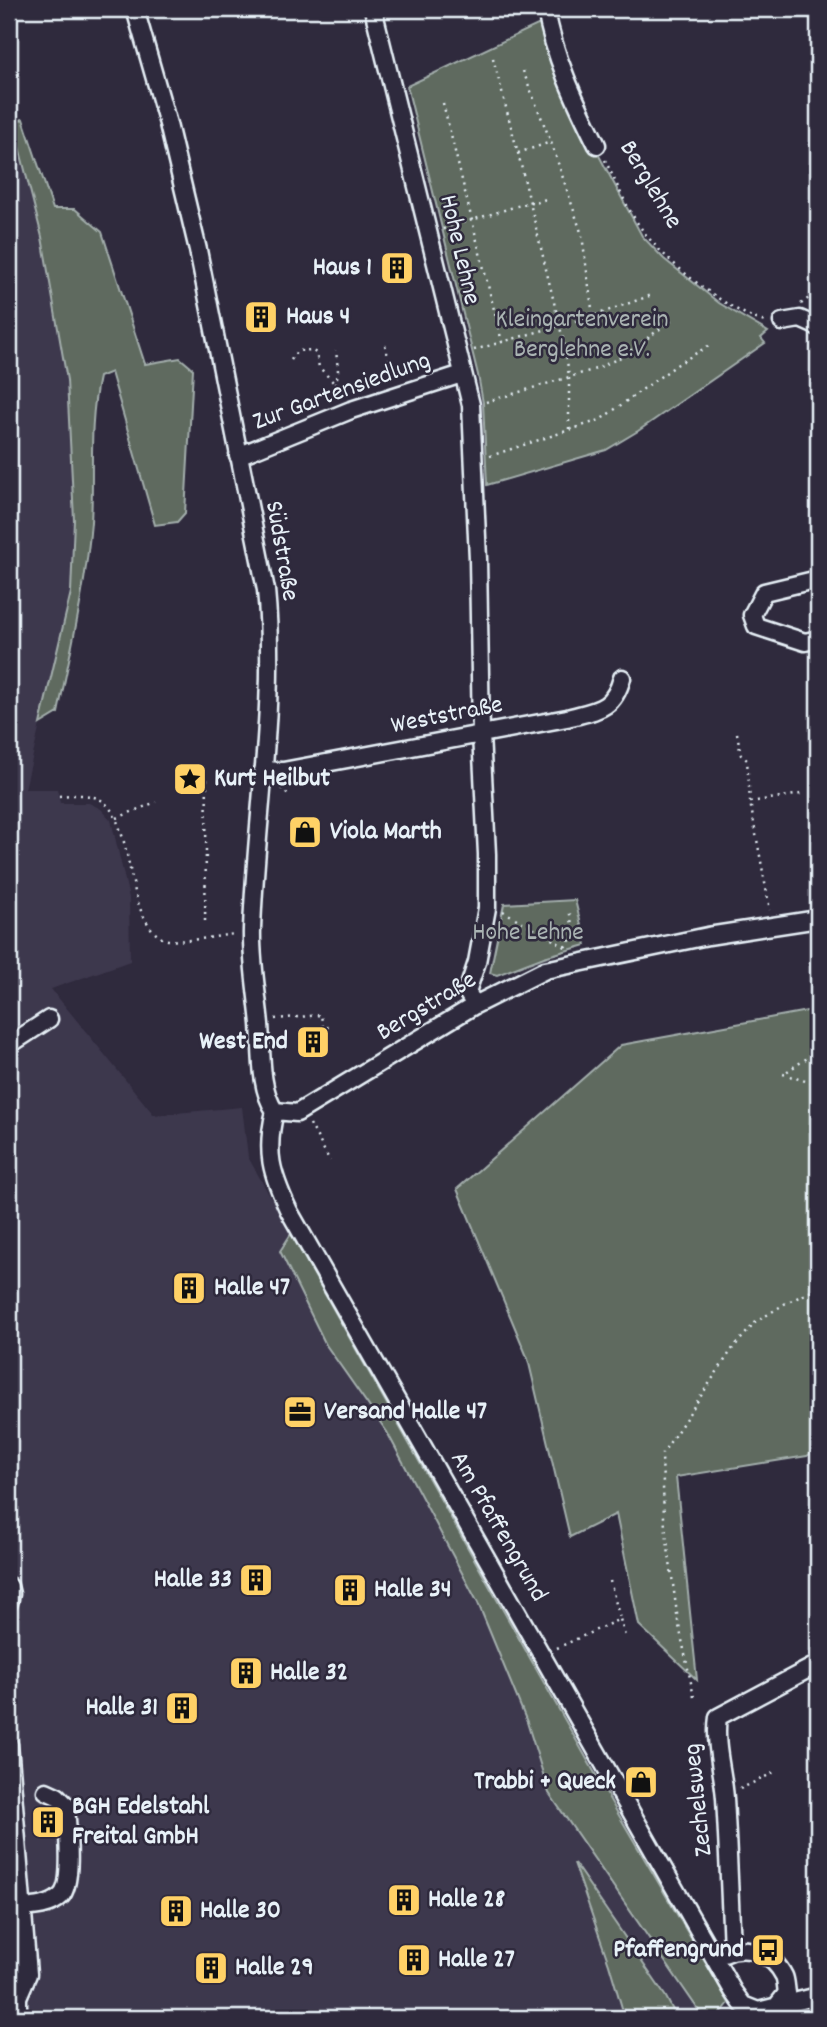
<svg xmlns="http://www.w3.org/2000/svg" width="827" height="2027" viewBox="0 0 827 2027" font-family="Dekko,sans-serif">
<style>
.built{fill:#3e384e}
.green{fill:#5e6a5f;stroke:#a3aeac;stroke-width:2}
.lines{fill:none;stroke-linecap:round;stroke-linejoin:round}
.minor-casing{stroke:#e8f1f8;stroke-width:21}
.path{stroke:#e8f1f8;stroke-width:2.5;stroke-dasharray:2 5;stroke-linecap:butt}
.minor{stroke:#2f2a3d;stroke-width:16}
.labels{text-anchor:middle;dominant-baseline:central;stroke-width:5;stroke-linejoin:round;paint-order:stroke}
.street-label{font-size:26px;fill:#e8f1f8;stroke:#2f2a3d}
.poi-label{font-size:26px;font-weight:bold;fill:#e8f1f8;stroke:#2f2a3d;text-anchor:start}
.park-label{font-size:26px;fill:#aab4b3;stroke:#2f2a3d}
</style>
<rect width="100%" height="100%" fill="#2f2a3d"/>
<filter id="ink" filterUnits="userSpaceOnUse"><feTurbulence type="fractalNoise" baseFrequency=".0143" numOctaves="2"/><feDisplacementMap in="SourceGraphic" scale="14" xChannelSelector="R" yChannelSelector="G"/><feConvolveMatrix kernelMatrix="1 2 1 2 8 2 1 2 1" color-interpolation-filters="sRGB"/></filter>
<g filter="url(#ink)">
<path class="built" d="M16,134L42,237L67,380L74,520L71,592L25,789H57L60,803H89L101,809L111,820L129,898L130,961L51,989L154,1115L242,1107L248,1157L610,1800L729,2003L717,2018H9V137Z"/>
<path class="green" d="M544,22L588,135L642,236L664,259L719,303L768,332L761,338L765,343L638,431L606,450L487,485L483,403L478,375L407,86Z
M23,119L53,209H75L102,232L145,364L180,358L193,369L185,513L177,522L155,525L111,372L99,377C88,427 94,472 91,522C86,586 71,649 58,713L40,724L71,592L74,520L67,380L42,237L16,135L9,137V123Z
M575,900L586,945L544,957L497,975L490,973L504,904Z
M818,1009V1449L807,1456L676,1477L697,1680L639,1625L616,1514L570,1537L528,1359L457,1189L621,1045Z
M291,1234L610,1800L729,2003L717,2018H704L549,1793L527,1722L478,1603L387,1432L326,1345L280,1251Z
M574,1863L666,1997L677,2018H625L609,1964Z"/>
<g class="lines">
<g class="minor-casing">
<path id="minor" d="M135,9L168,124L198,250L266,590C277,702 256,816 252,929C251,959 257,993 260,1024C262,1051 259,1088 275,1111
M373,9L471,405L478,559L481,734L487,854V908L477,962L467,992L475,1005
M546,9C553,55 576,103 597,145
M782,322L800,319L818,327
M238,456L351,410L462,374
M818,579L764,592L752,615L756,626L805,642L818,639
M263,770L283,771L567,718C596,710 613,711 622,678
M9,1045L49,1019
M275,1111C265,1152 271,1173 289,1211L733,1991L743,2005L758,2011L818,1996
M275,1111L297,1113L475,1005L545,970L708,936L818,919
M9,1586L11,1594L9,1603
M9,1744L28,1974L18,1997
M9,1909C25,1907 48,1909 61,1896C74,1883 67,1824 66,1805L57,1796L46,1791
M9,1926L18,1997V2018
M732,1950C730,1899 728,1849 725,1798C723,1771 714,1744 718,1717L818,1664
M724,1954C747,1943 773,1954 784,1976C786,1980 786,1988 787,1993L776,2007"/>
</g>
<path class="path" d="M493,58L518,153L566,352L569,377V431
M523,71L551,142L582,235L593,316
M443,103L502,342
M518,153L551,142
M605,160C616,182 626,207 641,228C663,260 727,311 765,322
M443,229L530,202L536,203L548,198
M801,304L818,291
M385,345L394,378
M474,350L593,316L652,295
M291,360L297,351L311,350L316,353L319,367L336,385
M336,385L338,371L336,350
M486,402L596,369L623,356L672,320
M490,456L600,420L678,364L710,345
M737,733L741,755L747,760L750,802L770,910
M281,788L290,797
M59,796C73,795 89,793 101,800C128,816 128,886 143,915C148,924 154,935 164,939C181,944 216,936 235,934
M750,802L801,794
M117,818L156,802
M503,911L567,948
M205,921L207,777
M565,947L574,935L569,909
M275,1019L321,1015L323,1028L329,1027
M818,1051L783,1074L818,1085
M310,1124L330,1161
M610,1581L620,1619
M557,1648L620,1619L625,1636
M694,1697L678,1621L664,1518L662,1454L733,1348L756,1322L786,1303L818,1288
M740,1789L775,1772
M818,1922V1924"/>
<use href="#minor" class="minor"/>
</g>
</g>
<defs>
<g id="building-square" transform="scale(1.75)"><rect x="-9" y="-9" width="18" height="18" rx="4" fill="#ffd166" stroke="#2f2a3d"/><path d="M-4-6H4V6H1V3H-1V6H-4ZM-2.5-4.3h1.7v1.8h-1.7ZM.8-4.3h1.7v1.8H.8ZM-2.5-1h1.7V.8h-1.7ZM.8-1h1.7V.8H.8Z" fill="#111"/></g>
<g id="sight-square" transform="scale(1.75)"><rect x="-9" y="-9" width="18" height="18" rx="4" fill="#ffd166" stroke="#2f2a3d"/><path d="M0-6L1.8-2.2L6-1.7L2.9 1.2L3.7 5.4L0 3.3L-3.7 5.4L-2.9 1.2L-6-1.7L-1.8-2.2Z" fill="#111"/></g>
<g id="shop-square" transform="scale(1.75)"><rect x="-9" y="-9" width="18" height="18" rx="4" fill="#ffd166" stroke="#2f2a3d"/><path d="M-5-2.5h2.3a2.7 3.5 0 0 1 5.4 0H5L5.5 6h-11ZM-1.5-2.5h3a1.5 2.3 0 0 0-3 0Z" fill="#111"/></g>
<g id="office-square" transform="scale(1.75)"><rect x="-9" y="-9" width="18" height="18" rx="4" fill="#ffd166" stroke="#2f2a3d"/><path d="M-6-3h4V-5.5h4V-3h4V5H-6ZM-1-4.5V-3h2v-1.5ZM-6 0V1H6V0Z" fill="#111"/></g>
<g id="bus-square" transform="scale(1.75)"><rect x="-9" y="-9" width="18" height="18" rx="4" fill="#ffd166" stroke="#2f2a3d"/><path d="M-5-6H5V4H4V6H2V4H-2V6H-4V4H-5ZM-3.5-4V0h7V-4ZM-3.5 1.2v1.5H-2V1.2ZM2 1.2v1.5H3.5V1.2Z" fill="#111"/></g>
</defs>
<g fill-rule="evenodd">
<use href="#building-square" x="397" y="268"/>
<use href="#building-square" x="261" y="317"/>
<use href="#sight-square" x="190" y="779"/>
<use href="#shop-square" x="305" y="832"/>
<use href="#building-square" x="313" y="1042"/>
<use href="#building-square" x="189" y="1288"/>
<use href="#office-square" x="300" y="1412"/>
<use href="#building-square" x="256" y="1580"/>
<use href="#building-square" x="350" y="1590"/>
<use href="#building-square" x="246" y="1673"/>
<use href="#building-square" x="182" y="1708"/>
<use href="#shop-square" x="641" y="1782"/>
<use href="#building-square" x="48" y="1822"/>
<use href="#building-square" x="404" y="1900"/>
<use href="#building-square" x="176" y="1911"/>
<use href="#bus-square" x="768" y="1950"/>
<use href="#building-square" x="414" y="1960"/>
<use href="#building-square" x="211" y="1968"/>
</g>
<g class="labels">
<g class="street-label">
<text transform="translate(650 185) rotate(59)">Berglehne</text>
<text transform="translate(459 250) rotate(77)">Hohe Lehne</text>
<text transform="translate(342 392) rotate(-20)">Zur Gartensiedlung</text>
<text transform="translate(281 551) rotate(80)">Südstraße</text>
<text transform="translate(447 716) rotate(-11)">Weststraße</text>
<text transform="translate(427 1007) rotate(-31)">Bergstraße</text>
<text transform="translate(498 1527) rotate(60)">Am Pfaffengrund</text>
<text transform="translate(699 1800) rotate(-96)">Zechelsweg</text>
</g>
<g class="poi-label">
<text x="372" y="268" text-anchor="end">Haus 1</text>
<text x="286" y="317">Haus 4</text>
<text x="214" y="779">Kurt Heilbut</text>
<text x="330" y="832">Viola Marth</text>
<text x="288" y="1042" text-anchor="end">West End</text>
<text x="214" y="1288">Halle 47</text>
<text x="324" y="1412">Versand Halle 47</text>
<text x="232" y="1580" text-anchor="end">Halle 33</text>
<text x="374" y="1590">Halle 34</text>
<text x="270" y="1673">Halle 32</text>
<text x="158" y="1708" text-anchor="end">Halle 31</text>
<text x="616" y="1782" text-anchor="end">Trabbi + Queck</text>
<text x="72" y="1807">BGH Edelstahl<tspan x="72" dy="30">Freital GmbH</tspan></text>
<text x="428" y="1900">Halle 28</text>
<text x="200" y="1911">Halle 30</text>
<text x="744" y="1950" text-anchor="end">Pfaffengrund</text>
<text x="438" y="1960">Halle 27</text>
<text x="235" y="1968">Halle 29</text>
</g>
<g class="park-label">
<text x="582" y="320">Kleingartenverein<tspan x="582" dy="30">Berglehne e.V.</tspan></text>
<text x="528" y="933">Hohe Lehne</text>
</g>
</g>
<rect width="827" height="2027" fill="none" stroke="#2f2a3d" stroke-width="35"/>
<rect x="18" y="18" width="792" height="1992" fill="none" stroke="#e8f1f8" stroke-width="2.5" filter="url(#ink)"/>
</svg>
